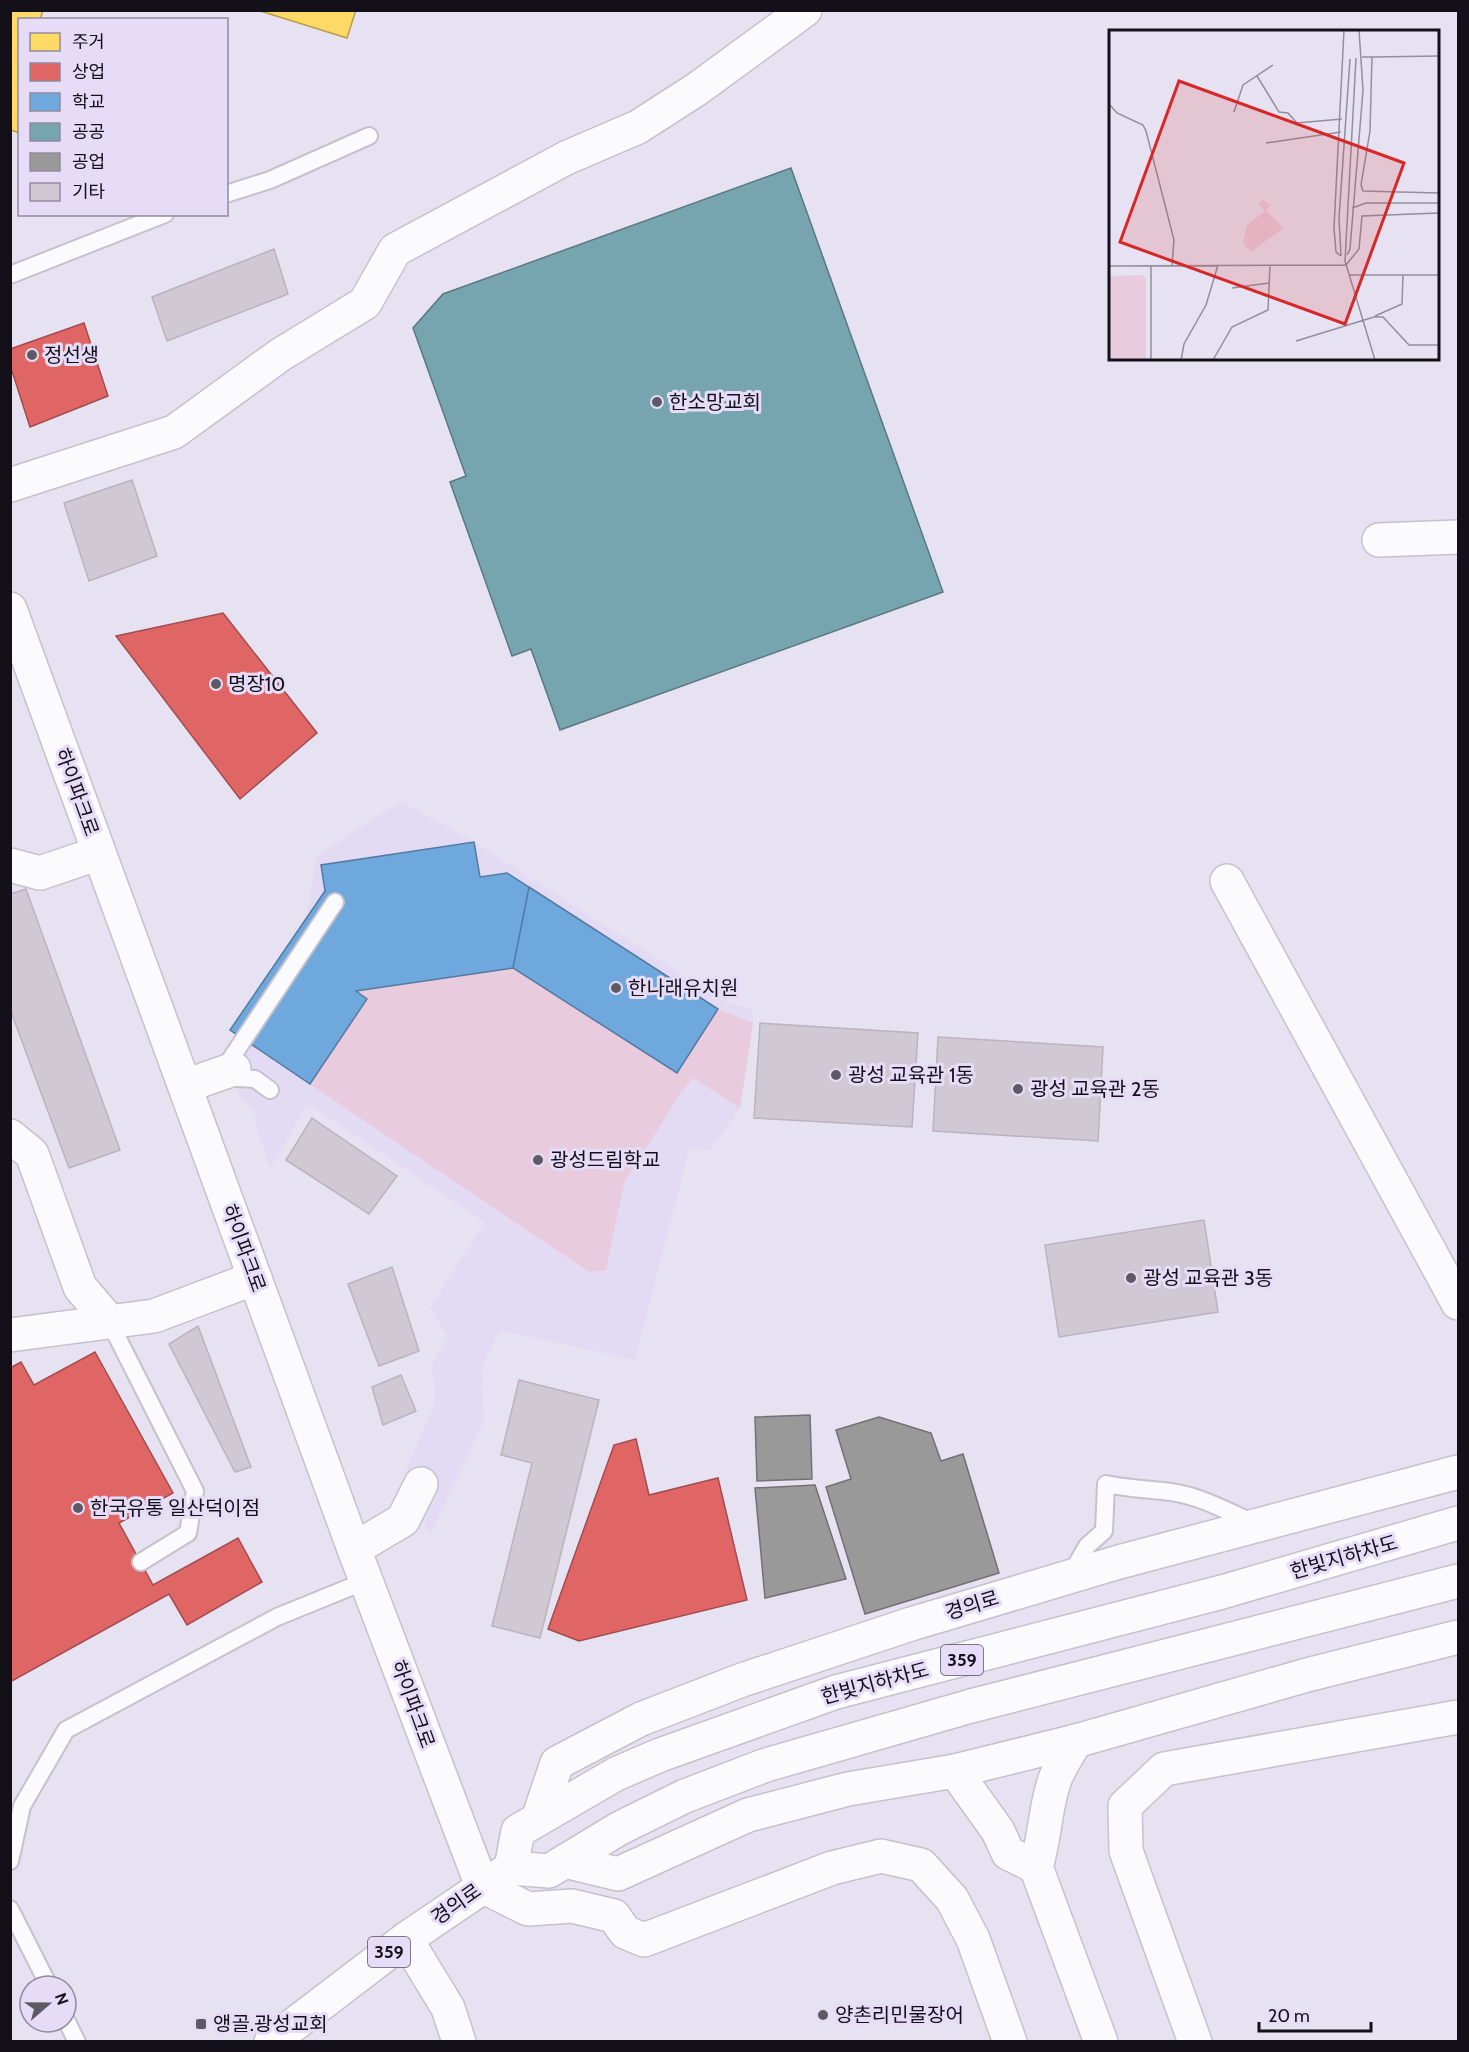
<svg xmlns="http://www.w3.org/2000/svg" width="1469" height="2052" viewBox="0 0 1469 2052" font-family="Cabin,'Noto Sans KR',sans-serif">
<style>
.built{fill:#e3daf3}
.green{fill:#e8cbdc}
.homes{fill:#ffd966;stroke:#b89d4f;stroke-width:1.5}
.shops{fill:#e06666;stroke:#a34c4f;stroke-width:1.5}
.schools{fill:#6fa8dc;stroke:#547aa2;stroke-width:1.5}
.public{fill:#76a5af;stroke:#597882;stroke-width:1.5}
.industry{fill:#999;stroke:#717073;stroke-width:1.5}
.building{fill:#d0c9d4;stroke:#b9b3bd;stroke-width:1.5}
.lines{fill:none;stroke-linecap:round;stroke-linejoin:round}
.lane-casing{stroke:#c5c1cd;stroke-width:20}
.street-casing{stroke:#c5c1cd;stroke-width:36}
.secondary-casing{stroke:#c5c1cd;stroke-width:36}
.primary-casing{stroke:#c5c1cd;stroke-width:36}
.lane{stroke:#fbfbfd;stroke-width:16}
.street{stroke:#fbfbfd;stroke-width:33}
.secondary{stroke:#fbfbfd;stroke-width:33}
.primary{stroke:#fbfbfd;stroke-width:33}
.poi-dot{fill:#5e5a65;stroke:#e6dcf7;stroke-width:2}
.labels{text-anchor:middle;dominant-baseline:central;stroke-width:6;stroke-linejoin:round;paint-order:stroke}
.shield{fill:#e6dcf7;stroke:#534d5c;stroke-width:1.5}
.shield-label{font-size:18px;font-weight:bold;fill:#141019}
.poi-label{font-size:20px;fill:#141019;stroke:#e6dcf7;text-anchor:start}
.street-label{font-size:20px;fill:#141019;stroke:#e6dcf7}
.inset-road{fill:none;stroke:#938e9b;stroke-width:1.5}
.view{fill:#d62828;fill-opacity:0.15;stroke:#d62828;stroke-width:3}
.inset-edge{fill:none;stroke:#141019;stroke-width:3}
</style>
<rect width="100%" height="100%" fill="#e7e2f1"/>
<path class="built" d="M401,801L474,842L727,1003L752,1008L753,1023L740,1108L710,1151L690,1146L635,1360L499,1330L482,1367L484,1422L430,1534L404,1475L436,1400L432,1364L448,1338L430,1307L485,1223L307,1104L270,1169L254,1118L258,1111L240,1098L223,1053L306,920L316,857Z"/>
<path class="green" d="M513,968L677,1073L718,1009L753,1023L740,1108L693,1078L680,1094L624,1183L606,1270L589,1272L310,1084L367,999L356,991Z"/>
<path class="homes" d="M10,10H43L40,20H20V133L10,130Z
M257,10H356L347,38Z"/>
<path class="shops" d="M84,323L108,396L30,427L10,365V349Z
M223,613L317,733L240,799L116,636Z
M95,1352L173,1493L119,1523L153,1585L238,1538L262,1582L187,1625L169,1594L10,1682V1368L21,1362L34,1385Z
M636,1439L649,1495L718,1478L747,1600L579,1641L548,1629L614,1445Z"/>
<path class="schools" d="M474,842L480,877L507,873L529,887L513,968L356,991L367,999L310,1084L230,1030L325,891L321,865Z
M529,887L718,1009L677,1073L513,968Z"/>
<path class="public" d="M791,168L943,592L560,730L531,649L512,656L450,482L466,476L413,328L443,294Z"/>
<path class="industry" d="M810,1415L812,1479L757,1481L755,1417Z
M879,1417L931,1433L941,1461L963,1454L999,1573L865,1614L826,1487L851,1479L836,1430Z
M815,1485L846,1579L765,1598L755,1488Z"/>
<path class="building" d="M274,249L288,294L167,341L152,297Z
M132,480L157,556L89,581L64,503Z
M26,889L120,1150L69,1168L10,1009V894Z
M760,1023L918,1033L912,1127L754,1118Z
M938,1037L1103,1047L1098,1141L933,1131Z
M312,1118L397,1176L369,1214L286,1160Z
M1204,1220L1218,1312L1059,1337L1045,1245Z
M392,1267L419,1351L379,1366L348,1284Z
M198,1326L251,1467L235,1472L169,1344Z
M401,1375L416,1411L383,1425L372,1387Z
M519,1380L599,1400L540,1638L492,1626L532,1463L501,1455Z"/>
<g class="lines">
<g class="lane-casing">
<path id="lane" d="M226,194L270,180L369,136
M10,275L165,214
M270,1090L255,1079L237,1078L230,1060L335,902
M109,1321L195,1491L188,1533L141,1562
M1070,1576L1087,1546L1104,1531L1106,1484C1128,1489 1149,1489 1171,1492C1200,1496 1227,1511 1254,1523
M10,1861L22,1806L66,1730L277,1617L368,1580
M10,1909L49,1986
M66,2020L77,2042"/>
</g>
<g class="street-casing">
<path id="street" d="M10,485L174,432L280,355L365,303L395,250L566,158L638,127L697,89L805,10
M1379,540L1458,537
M10,865L40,873L99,853
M1227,881L1458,1303
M185,1086L234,1069
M10,1136L32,1154L80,1287L109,1321
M10,1335L154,1316L255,1278
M354,1549L403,1520L421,1484
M482,1886L528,1909L572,1906L614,1916L625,1932L644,1940L832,1868L881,1856L921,1865L952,1899L973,1939L1010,2042
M406,1939L448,2008L459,2042
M1195,2042L1126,1851L1125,1806L1164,1769L1458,1717"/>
</g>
<g class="secondary-casing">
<path id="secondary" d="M10,609L354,1549L482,1886
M1076,1741C1069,1753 1060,1766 1055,1779C1045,1807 1045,1838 1036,1867L1101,2042
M955,1771L998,1831L1008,1853L1036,1867"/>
</g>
<g class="primary-casing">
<path id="primary" d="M538,1819L557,1763L641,1719L742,1680L911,1624L1119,1562L1458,1472
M565,1861L618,1874L748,1815L848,1789L955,1771L1076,1741L1307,1675L1458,1637
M511,1868L518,1831L616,1774L660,1755L836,1692L1222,1592L1458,1523
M271,2042L406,1939L511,1868L549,1871L620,1828L685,1796L766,1765L971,1706L1458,1581"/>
</g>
<use href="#lane" class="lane"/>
<use href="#street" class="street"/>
<use href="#secondary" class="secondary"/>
<use href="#primary" class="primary"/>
</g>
<g class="poi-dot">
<circle cx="32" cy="355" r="6"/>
<circle cx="657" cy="402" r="6"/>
<circle cx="216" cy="684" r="6"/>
<circle cx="616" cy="988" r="6"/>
<circle cx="836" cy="1075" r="6"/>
<circle cx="1018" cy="1089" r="6"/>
<circle cx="538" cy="1160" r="6"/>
<circle cx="1131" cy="1278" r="6"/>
<circle cx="78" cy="1508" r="6"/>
<circle cx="823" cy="2015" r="6"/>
<rect x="195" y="2018" width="12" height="12" rx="3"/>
</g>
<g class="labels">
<g class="shield">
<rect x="941" y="1645" width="42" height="30" rx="4.5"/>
<rect x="368" y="1937" width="42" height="30" rx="4.5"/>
</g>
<g class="shield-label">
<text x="962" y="1660">359</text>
<text x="389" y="1952">359</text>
</g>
<g class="poi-label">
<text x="44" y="355">정선생</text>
<text x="669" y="402">한소망교회</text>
<text x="228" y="684">명장10</text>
<text x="628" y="988">한나래유치원</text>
<text x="848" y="1075">광성 교육관 1동</text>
<text x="1030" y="1089">광성 교육관 2동</text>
<text x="550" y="1160">광성드림학교</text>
<text x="1143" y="1278">광성 교육관 3동</text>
<text x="90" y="1508">한국유통 일산덕이점</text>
<text x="835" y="2015">양촌리민물장어</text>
<text x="213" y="2024">앵골.광성교회</text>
</g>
<g class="street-label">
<text transform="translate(77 792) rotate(70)">하이파크로</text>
<text transform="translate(244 1248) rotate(70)">하이파크로</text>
<text transform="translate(1344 1557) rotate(-16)">한빛지하차도</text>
<text transform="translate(972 1605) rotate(-17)">경의로</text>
<text transform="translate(875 1683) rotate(-15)">한빛지하차도</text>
<text transform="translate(413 1704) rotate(70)">하이파크로</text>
<text transform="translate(456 1904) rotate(-35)">경의로</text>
</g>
</g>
<g transform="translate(1109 30)">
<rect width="330" height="330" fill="#e7e2f1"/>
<path d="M153,170L162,175L157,180L174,198L142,222L134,213L138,195L156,181L150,174ZM33,245L37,249V330H0V246Z" fill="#e8cbdc"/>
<path class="inset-road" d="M253,27H263L261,101L252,155L254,161L330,163M263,27L330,26M247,28L236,231L266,330M148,46L170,82L179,83L188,93L233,89M0,74L8,83L34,95L37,101L65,210L63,235M125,82L134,55L164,35M157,113L232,102M243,178L257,173H330M238,225L241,219L254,60L250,0M232,226L227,222L225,198L235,0M232,226L230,188L241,29M42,235V330M0,236L237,235L250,219L253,186L330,183M240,245H330M123,258L160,253M266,286L293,274L294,245M187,311L265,287H274L300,315H330M72,330L75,314L97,275L109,235M104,330L123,297L159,280L161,235"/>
<path class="view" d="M70,51L295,133L236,294L11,212Z"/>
<rect width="330" height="330" class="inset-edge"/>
</g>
<rect width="1469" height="2052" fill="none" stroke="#141019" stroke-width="24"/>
<rect x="18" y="18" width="210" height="198" fill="#e6dcf7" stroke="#928a9e" stroke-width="1.5"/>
<rect x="30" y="33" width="30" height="18" fill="#ffd966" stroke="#928a9e" stroke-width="1.5"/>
<text x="72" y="48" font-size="18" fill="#141019">주거</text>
<rect x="30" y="63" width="30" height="18" fill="#e06666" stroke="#928a9e" stroke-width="1.5"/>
<text x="72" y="78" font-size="18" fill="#141019">상업</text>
<rect x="30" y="93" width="30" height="18" fill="#6fa8dc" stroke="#928a9e" stroke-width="1.5"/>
<text x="72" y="108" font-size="18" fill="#141019">학교</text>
<rect x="30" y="123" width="30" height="18" fill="#76a5af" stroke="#928a9e" stroke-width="1.5"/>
<text x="72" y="138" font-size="18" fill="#141019">공공</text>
<rect x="30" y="153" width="30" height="18" fill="#999999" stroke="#928a9e" stroke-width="1.5"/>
<text x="72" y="168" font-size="18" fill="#141019">공업</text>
<rect x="30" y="183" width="30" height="18" fill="#d0c9d4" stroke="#928a9e" stroke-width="1.5"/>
<text x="72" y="198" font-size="18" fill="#141019">기타</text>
<g transform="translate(48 2004) rotate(70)"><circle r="28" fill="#e6dcf7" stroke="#928a9e" stroke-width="1.5"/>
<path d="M0-4.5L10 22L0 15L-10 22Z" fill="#5e5a65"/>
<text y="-9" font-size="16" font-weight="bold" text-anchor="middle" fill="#141019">N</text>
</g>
<path d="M1259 2022v9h112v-9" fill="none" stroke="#141019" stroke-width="3"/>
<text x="1268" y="2022" font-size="18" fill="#141019" stroke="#e6dcf7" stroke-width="4.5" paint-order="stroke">20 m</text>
</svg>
